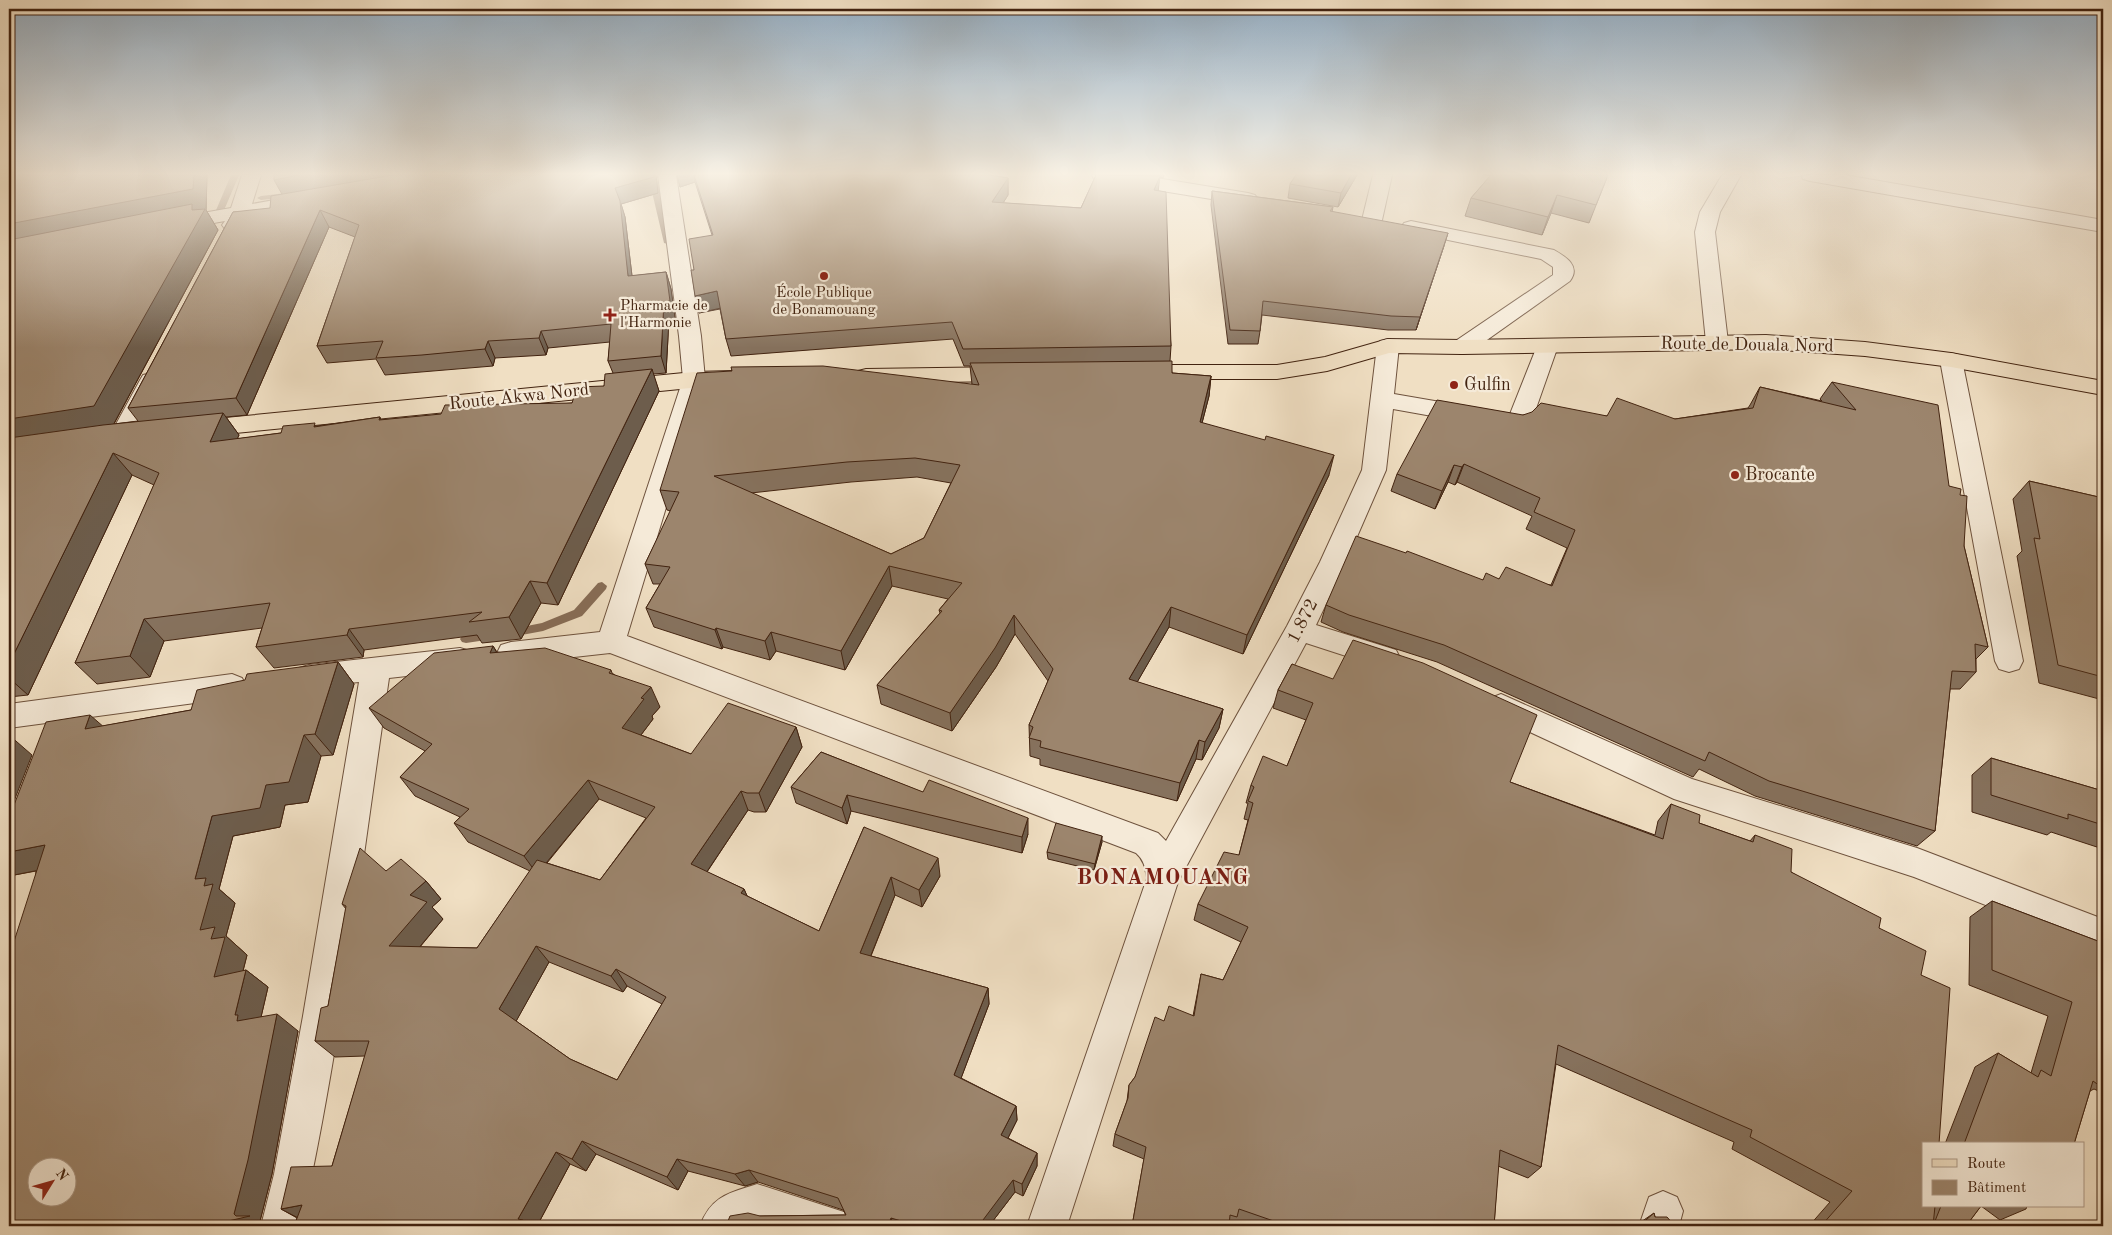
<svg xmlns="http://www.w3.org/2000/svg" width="2112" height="1235" viewBox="0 0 2112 1235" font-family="'Old Standard TT',serif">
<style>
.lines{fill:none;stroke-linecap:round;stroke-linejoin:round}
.stream{fill:#876d57;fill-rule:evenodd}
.minor-casing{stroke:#6e523d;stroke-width:2}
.major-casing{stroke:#422310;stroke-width:2}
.minor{fill:#f5ead8;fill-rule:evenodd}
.major{fill:#f0dfc3;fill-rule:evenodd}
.wall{fill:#86725e;stroke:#422310;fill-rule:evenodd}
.shaded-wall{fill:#6d5d4c;stroke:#422310}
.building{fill:#9c856d;stroke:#422310;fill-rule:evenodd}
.poi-dot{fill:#8f2418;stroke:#f5ead8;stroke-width:2}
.labels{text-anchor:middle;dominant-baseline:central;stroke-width:4.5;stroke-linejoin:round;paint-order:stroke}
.far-poi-label{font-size:15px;fill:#422310;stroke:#f5ead8}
.street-label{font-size:18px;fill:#422310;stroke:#f5ead8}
.poi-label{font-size:18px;fill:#422310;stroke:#f5ead8;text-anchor:start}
.district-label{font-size:22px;font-weight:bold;letter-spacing:1px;fill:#7a1f14;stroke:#f5ead8}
</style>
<rect width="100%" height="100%" fill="#f0dfc3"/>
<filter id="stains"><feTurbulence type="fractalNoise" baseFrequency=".004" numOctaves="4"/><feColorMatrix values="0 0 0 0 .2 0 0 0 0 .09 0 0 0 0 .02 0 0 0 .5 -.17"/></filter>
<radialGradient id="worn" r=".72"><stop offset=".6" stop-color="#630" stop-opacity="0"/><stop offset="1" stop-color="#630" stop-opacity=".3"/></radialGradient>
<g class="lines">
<path class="stream" d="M231,175H239L222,215L215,217L214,215Z
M648,175H656L672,243L671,245L664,243Z
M286,193H289V197L261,200L257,198L261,196Z
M602,582L607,586L606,589L582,616L543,631L511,637L507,636L505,633L507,630L542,623L574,610L598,583Z
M493,631L497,632L499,635L497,638L493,639L466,643L462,642L460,639L462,636L466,635Z"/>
<g class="minor-casing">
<path id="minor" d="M242,175H261L252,204L307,194L314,196L317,200L314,204L307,206L247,217L239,229L232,231L225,229L222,225L225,221L174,230L167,228L164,224L167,220L174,218L231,208Z
M658,175H676L701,336L705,379L627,636L1158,833L1166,841L1287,626L1320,562L1362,470L1377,346L1380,341L1388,339L1396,341L1399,346L1394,394L1510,414L1539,341L1547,339L1555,341L1558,346L1532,420L1524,429L1516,431L1393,409L1386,470L1346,562L1316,625L1396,650L1400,658L1396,666L1386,669L1306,643L1178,882L1067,1226H1027L1147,878C1145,867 1144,860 1136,853L610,653L511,664L501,661L497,653L501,645L511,642L600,632L683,379L679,336Z
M1092,175H1138L1248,193L1255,195L1258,199L1255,203L1248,205L1101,181L1094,179Z
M1373,175H1392L1382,220L1379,224L1372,226L1365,224L1362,220Z
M1722,175H1741L1720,212L1715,232L1728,342L1725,347L1717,349L1709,347L1706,342L1695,232L1700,212Z
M1801,175H1845L2103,220V232L1810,181L1803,179Z
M1411,221L1554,250C1566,257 1581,266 1570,281L1470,352L1462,354L1454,352L1451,347L1454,342L1553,275V267L1541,259L1404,231L1401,227L1404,223Z
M1951,353L1959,355L1962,360L2023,661L2019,669L2009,672L1999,669L1995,661L1940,360L1943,355Z
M151,373L159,375L162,380L133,437L129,443L121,445L113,443L109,437L140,380L143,375Z
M460,648L470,651L474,659L470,667L460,670L389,678C362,861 341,1046 301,1226H261L274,1174L303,1016L359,682L309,687L299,684L295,676L299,668L309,665Z
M232,674L242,678L246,686L242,694L232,698L9,728V704Z
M1501,694L1692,779L1917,848L2103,919V951L1914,877L1674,799L1491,714L1486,706L1491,698Z
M757,1184L844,1212L850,1226H769L757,1222L746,1226H700C711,1196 729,1193 757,1184Z
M1663,1191L1677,1197L1683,1211L1679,1226H1639L1649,1197Z"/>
</g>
<g class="major-casing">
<path id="major" d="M1766,335L1865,342L1951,353L2103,381V395L1951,367L1865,356L1766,349L1462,354L1389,353L1327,371L1277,379H1134L1126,377L1123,372L1126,367L1134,365H1277L1325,357L1388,339L1462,340Z
M1008,367L1016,369L1019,374L1016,379L1008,381L866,383L858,381L855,376L858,371L866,369Z
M733,371L741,373L744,378L741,383L194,437L186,435L182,429L186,423L194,421L694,372Z"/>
</g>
<use href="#minor" class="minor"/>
<use href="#major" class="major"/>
</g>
<path class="wall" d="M9,175H207L206,210L218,230L114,424L138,421L128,408L233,212L658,193L621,204L625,217L632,276L666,272L671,289L675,318L669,319L666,373L653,374L659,391L558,605L541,603L521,639L482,643L477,635L364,650L363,657L274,668L256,647L262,628L164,641L150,677L97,684L75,663L154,485L132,475L28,695L9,697ZM329,227L355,237L317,346L327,363L376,359L385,375L493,366L495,358L546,355L548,348L610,342L608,361L613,373L604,386L572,403L381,420L380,417L317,426L281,433L237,439L239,435L226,417L247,415Z
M677,175H989L1008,178V195L1003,203L1081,208L1096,175H1164L1163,178L1159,177L1158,191L1171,346L1170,361L1172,373L1211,376L1209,396L1202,423L1329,475L1243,654L1169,627L1137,682L1223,709L1219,728L1202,760L1196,759L1177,801L1040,765V759L1030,756L1029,725L1048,681L1015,634L996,667L952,731L881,704L877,685L940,613L939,610L948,599L892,586L845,670L776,651L770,660L723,647L722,649L654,627L646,608L660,584H653L645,564L671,511L667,510L660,490L972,384L970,366H964L953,339L731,356L726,339L720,309L699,313L694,270L712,235L695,182L680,187ZM917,477L951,483L924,538L891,554L751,493L851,482Z
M1296,175H1357L1338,207L1288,198L1290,184Z
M1485,175H1608L1589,223L1551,213L1542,235L1465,216L1471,198L1490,176Z
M1212,191L1333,207L1332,212L1444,246L1416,330H1388L1262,315L1260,331L1258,344H1228L1211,205Z
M1832,382L1949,486L1960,495L1964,546L1988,647L1976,659V672L1960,689H1950L1935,831L1917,846L1755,796L1699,769L1693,777L1437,662L1343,632L1321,622L1326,605L1483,580L1499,579L1551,585L1567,548L1526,529L1532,516L1457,482L1455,485L1448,482L1435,509L1391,491L1397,474L1523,415L1607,416L1675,419L1748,408L1750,405L1760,387L1822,401L1820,399Z
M2029,481L2103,498V700L2039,683L2017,556L2022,551L2013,499Z
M493,646L497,652L611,670L612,673L660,707L652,716L653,719L641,735L691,754L796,727L802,747L766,812H754L748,810L707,872L744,889L747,896L819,931L864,827L940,876L922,907L895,895L871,956L988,988L989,1004L961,1078L1016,1106L1017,1120L1008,1138L1037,1153V1166L1023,1196L1015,1192L989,1226H726L760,1216L846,1215L843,1210L758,1182L745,1186L688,1171L678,1190L596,1154L586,1171L570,1164L537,1226H294L297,1218L281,1209L332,1166L365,1056L335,1057L315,1041L328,1006L346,909L342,904L386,871L426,881L441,899L432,907L443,919L420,947L477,948L530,871L468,842L454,823L460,817L415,796L400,777L425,751L384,728L369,708ZM599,799L646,818L600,880L547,863ZM549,962L623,992L627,986L662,1004L617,1080L570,1059L516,1021Z
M338,662L354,684L333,755L321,756L308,802L285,805L280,827L233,836L219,889L235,903L226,936L247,955L243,971L246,970L268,987L261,1017L298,1031L272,1174L260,1221L271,1226H9L36,871L9,876V818L103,726L191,710Z
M1292,664L1510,782L1655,835L1658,821L1671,804L1699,823L1750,841L1755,835L1791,872L1879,928L1921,975L1923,1206H1981L1966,1226H1809L1830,1202L1732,1149L1734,1142L1556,1064L1541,1167L1528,1178L1498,1166L1494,1226H1252L1236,1221L1233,1226H1132L1144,1159L1113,1146L1115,1134L1127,1101L1129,1085L1135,1077L1164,1021L1193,1016L1198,990L1201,974L1223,980L1241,942L1194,920L1198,904L1239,855L1248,820L1244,819L1248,803H1246L1251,785L1287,766L1306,720L1273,708L1278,690Z
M821,752L1028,834L1022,853L851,811L847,824L796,803L791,787Z
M1991,758L2103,791V849L2051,832L2047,835L1972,812V775Z
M1102,842L1094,870L1048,859L1047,852Z
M1992,901L2103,943V1093L2094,1089L2090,1091L2074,1144H1945L1975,1067L1998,1053L2031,1073L2048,1016L1969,985L1970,917Z
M1981,1206H2027L2026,1209L2000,1220Z
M1654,1213L1655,1217L1675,1226H1635Z"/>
<path class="shaded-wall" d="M194,175H207L206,210L218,230L111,429L9,444V224Z
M298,175H404L283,196L274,180Z
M654,175H656L658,193L621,204L625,217L634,293L628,276L615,188Z
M677,175H694L695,182L680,187Z
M1351,175H1357L1338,207L1341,193Z
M1160,176L1158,192L1154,190Z
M1008,178V195L993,219L992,202Z
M1557,195L1551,213L1542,235L1548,217Z
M320,210L329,227L247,415L236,398Z
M1448,233L1444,246L1416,330L1420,317Z
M666,272L671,289L675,318L669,319L666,373L661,356Z
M717,291L721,308L699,313L695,296Z
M541,331L548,348L546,355L539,338Z
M488,341L495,358L493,366L485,349Z
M652,369L659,391L558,605L547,583Z
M1211,376L1209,396L1197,442L1200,422Z
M223,413L239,435L226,464L210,442Z
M113,453L132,475L28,695L9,678V664Z
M1334,455L1329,475L1243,654L1247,635Z
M1464,464L1457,482L1455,485L1462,467Z
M1454,465L1448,482L1435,509L1442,491Z
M889,566L892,586L845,670L841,651Z
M530,581L541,603L521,639L509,617Z
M1171,607L1169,627L1128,698L1129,679Z
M1014,615L1015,634L996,667L952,731L950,713Z
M144,619L164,641L150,677L130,656Z
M716,628L723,647L722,649L715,630Z
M349,629L364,650L363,657L347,635Z
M771,632L776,651L770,660L765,641Z
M493,646L505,667L490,653Z
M338,662L354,684L333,755L315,734Z
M651,687L660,707L652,716L653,719L631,748L622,728L641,698Z
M1223,709L1219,728L1202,760L1205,742Z
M90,715L113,735L85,729Z
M796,727L802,747L766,812L759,793Z
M9,735L32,755L9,814Z
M304,735L321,756L308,802L285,805L280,827L233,836L219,889L235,903L226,936L247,955L237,994L214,977L200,930L195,879L212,816L266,785Z
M1199,740L1196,759L1177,801L1180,783Z
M588,780L599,799L537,874L524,856Z
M741,791L748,810L700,882L691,864Z
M847,795L851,811L847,824L842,808Z
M1028,818V834L1022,853V837Z
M1102,836V842L1094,870L1095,864Z
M45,845L70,864L9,876V852Z
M938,858L940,876L922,907L919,890Z
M891,877L895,895L865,970L860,953Z
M426,881L441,899L432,907L443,919L406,963L389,946L410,895Z
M744,889L752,907L741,893Z
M536,946L549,962L514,1025L499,1009Z
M616,969L627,986L623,992L611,976Z
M246,970L268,987L258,1030L237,1021L235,1015Z
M988,988L989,1004L957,1089L954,1075Z
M277,1014L298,1031L272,1174L260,1221L271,1226H223L224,1222L236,1216L234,1214Z
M1016,1106L1017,1120L1003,1148L1001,1135Z
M582,1141L596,1154L586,1171L572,1159Z
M556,1152L570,1164L537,1226H520L518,1219Z
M1037,1153V1166L1023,1196L1022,1184Z
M677,1159L688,1171L678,1190L667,1177Z
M749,1170L758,1182L745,1186L735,1174Z
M1013,1180L1015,1192L989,1226H975Z
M302,1205L304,1221L281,1209Z
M891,1218L894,1226H888Z"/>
<path class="building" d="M9,175H194L193,189L9,224Z
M274,175H298L274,180Z
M393,175H654V177L615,188L620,201L628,276L666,272L670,301L664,302L661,356L608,361L611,324L541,331L539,338L488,341L485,349L422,355L376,358L383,341L317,346L359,225L320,210L236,398L128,408L233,212L270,208L271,196Z
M694,175H989L1008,178L992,202L1081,208L1096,175L1160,176L1154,190L1166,192L1171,346L963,349L952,322L726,339L717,291L695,296L691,270H694L689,239L713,235Z
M1296,175H1351L1341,193L1290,184Z
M1491,175H1608L1596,205L1557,195L1548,217L1471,198Z
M1212,191L1333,207L1330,211L1448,233L1420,317L1391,316L1263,301L1260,331L1230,330Z
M192,204V210L205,209L94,406L9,419V240Z
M1172,361V373L1211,376L1200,422L1265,440L1266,436L1334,455L1247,635L1171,607L1129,679L1223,709L1205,742L1199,740L1180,783L1040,747L1041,741L1029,738L1033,727L1029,725L1053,669L1014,615L995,648L950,713L877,685L942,611L939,610L962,583L889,566L841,651L771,632L765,641L716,628L715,630L646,608L670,567L645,564L679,492L660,490L697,373L732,371L731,367L823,366L979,385L970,363ZM915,458L960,465L924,538L891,554L714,476L847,462Z
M652,369L547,583L530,581L509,617L469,622L482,612L349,629L347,635L256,647L270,603L144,619L130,656L75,663L159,473L113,453L9,664V438L103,425L223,413L210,442L281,433L283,426L315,423L314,427L380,417L379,420L441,414L445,405L572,403L577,387L604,386L605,374Z
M1832,382L1938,405L1949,486L1961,489L1960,495L1967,496L1964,546L1988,647L1975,644L1976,672L1952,671L1935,831L1769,781L1709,752L1705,761L1444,645L1349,615L1326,605L1356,536L1406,553L1407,551L1483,580L1486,573L1499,579L1506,567L1552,586L1575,530L1534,512L1540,498L1464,464L1462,467L1454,465L1442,491L1397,474L1437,400L1523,415L1532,412L1541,403L1607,416L1617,398L1675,419L1753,408L1760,387L1856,410Z
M2029,481L2103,498V677L2058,665L2034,538L2040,539Z
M1353,640L1423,663L1537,715L1510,782L1663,839L1671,804L1700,815L1699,823L1753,842L1755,835L1792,849L1791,872L1881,918L1879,928L1926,951L1921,975L1950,988L1939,1144H1923V1206H1935L1933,1226L1941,1206H1981L1966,1226H1821L1852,1191L1750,1137L1752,1130L1558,1045L1541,1167L1500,1150L1494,1226H1288L1239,1209L1237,1217L1230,1215L1229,1226H1132L1146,1147L1115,1134L1128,1098L1129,1085L1135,1077L1155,1017L1164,1021L1169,1006L1194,1016L1201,974L1223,980L1248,927L1198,904L1224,852L1239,855L1253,803L1248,801L1254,787L1251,785L1263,756L1287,766L1313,703L1278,690L1292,664L1333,679Z
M493,646L490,653L545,648L611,670L609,673L651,687L641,698L644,699L622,728L691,754L728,703L796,727L759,793H747L741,791L691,864L744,889L741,893L819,931L864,827L938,858L919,890L891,877L860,953L988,988L954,1075L1016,1106L1001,1135L1037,1153L1022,1184L1013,1180L980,1224L975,1226H918L891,1218L888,1226H726L730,1216L748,1213L760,1216L846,1215L838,1198L749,1170L735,1174L677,1159L667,1177L582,1141L572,1159L556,1152L518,1219L523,1220L520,1226H294L302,1205L281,1209L291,1167L332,1166L369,1041H315L321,1008L328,1006L346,906L342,904L360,848L386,871L401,859L426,881L410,895L427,902L389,946L477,948L537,860L600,880L655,807L588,780L524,856L454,823L469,809L400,777L432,744L369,708L434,653ZM536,946L611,976L616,969L666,997L617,1080L570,1059L499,1009Z
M338,662L315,734L304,735L289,782L266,785L260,808L212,816L195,879L206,878L204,886L213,884L200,930L215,927L211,939L225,937L214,977L246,970L235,1015H238L237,1021L277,1014L248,1160L234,1214L236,1216H250L224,1222L223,1226H9V988L11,982L9,983V957L45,845L9,852V818L46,722L90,715L85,729L191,710L197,690L245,680L247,674ZM38,1168H68V1198H38Z
M821,752L923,792L929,780L1028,818L1022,837L847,795L842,808L791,787Z
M1991,758L2103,791V825L2068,814V819L1991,795Z
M1056,823L1102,836L1095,864L1047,852Z
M1992,901L2103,943V1079L2100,1086L2093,1081L2074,1144H1964L1998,1053L2038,1077L2041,1070L2051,1076L2072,1002L1992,970Z
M1654,1213L1655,1217H1667L1675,1226H1639Z"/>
<linearGradient id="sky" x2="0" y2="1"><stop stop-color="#93acc1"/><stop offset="0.5" stop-color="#f8f1e4"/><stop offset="1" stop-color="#f8f1e4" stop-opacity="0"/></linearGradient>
<rect width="2112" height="348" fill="url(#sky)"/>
<g class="poi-dot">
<circle cx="824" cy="276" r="5"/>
<path d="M607.5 307.5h5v5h5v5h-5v5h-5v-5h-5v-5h5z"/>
<circle cx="1454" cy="385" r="5"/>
<circle cx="1735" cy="475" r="5"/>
</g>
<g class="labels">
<g class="far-poi-label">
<text x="824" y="293">École Publique<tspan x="824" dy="17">de Bonamouang</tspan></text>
<text x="620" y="306" text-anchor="start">Pharmacie de<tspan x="620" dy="17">l'Harmonie</tspan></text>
</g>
<g class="street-label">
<text transform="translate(1747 345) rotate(1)">Route de Douala Nord</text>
<text transform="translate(519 397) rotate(-6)">Route Akwa Nord</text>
<text transform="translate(1303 621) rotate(-63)">1.872</text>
</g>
<g class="poi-label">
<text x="1464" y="385">Gulfin</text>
<text x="1745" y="475">Brocante</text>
</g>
<g class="district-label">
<text x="1163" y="878">BONAMOUANG</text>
</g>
</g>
<rect width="2112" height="1235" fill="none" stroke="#f0dfc3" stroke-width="30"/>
<rect x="10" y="10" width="2092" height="1215" fill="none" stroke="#422310" stroke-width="2.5"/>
<rect x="15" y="15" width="2082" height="1205" fill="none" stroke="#422310"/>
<rect x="1922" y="1142" width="162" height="65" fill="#f5ead8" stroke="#ad9a88"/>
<rect x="1932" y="1159" width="25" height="8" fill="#f0dfc3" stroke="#ad9a88"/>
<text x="1967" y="1168" font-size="15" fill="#422310">Route</text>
<rect x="1932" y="1180" width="25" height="15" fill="#9c856d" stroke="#ad9a88"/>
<text x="1967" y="1192" font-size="15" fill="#422310">Bâtiment</text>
<g transform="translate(52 1182) rotate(53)"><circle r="24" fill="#f5ead8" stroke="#ad9a88"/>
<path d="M0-4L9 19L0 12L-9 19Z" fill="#8f2418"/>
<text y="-8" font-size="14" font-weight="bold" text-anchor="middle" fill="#422310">N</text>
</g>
<rect width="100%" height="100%" filter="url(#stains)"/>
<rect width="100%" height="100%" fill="url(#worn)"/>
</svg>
